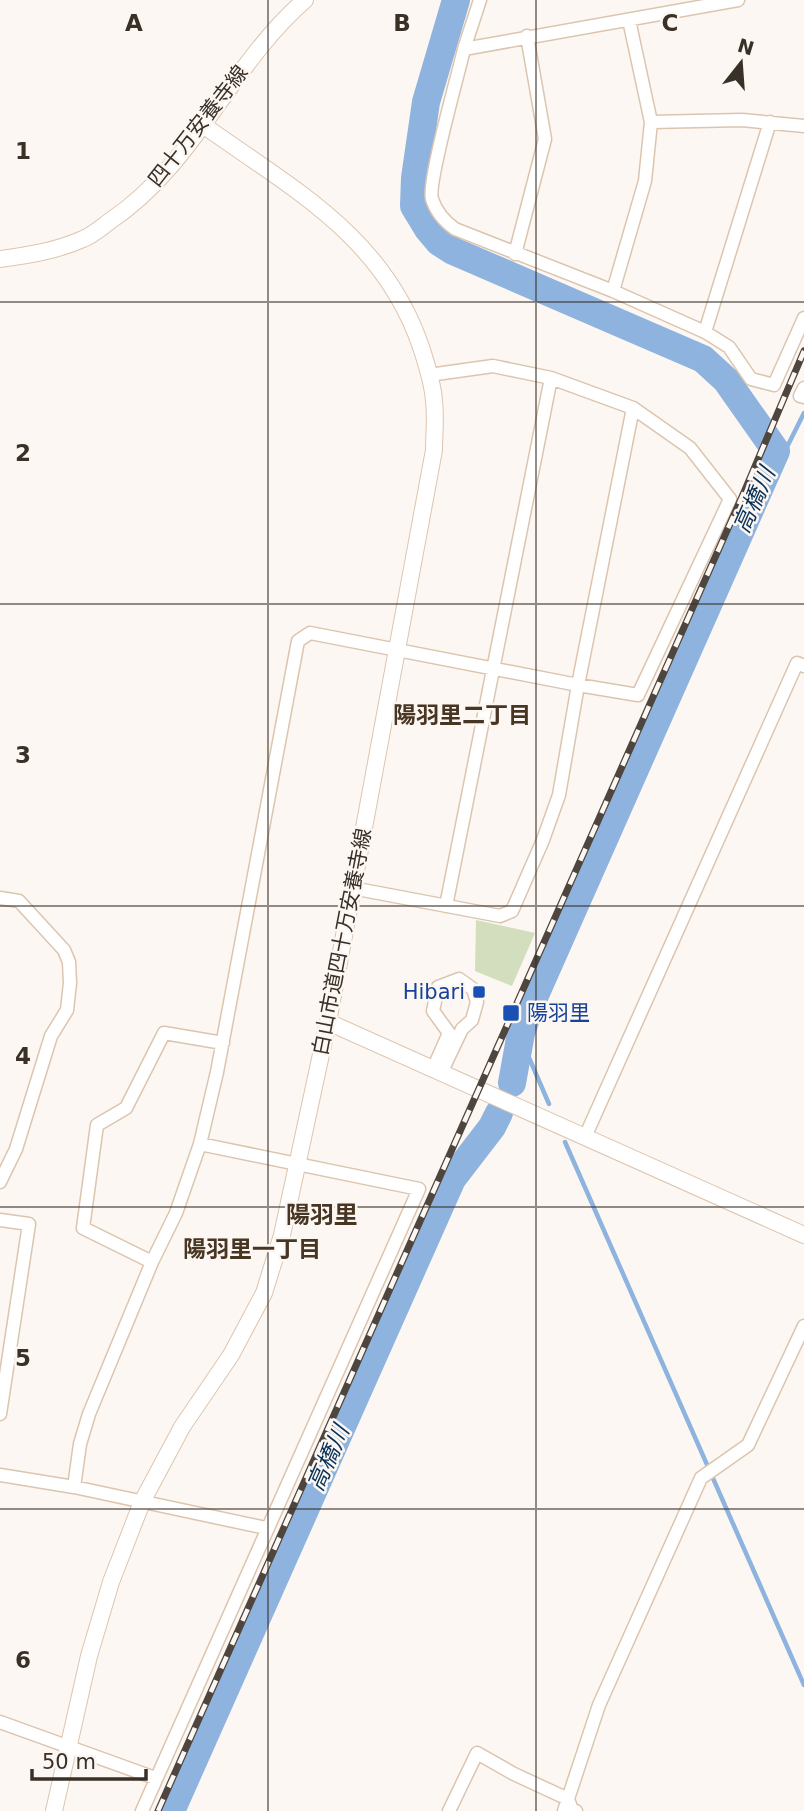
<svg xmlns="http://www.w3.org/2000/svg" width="804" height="1811" viewBox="0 0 804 1811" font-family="'DejaVu Sans','Noto Sans JP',sans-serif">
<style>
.green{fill:#d2debd}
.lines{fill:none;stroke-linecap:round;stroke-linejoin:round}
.stream{stroke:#8eb3de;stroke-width:4.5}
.river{stroke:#8eb3de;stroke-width:28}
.minor-casing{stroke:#dcc5af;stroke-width:15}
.tertiary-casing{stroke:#dcc5af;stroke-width:18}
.minor{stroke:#fff;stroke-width:12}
.tertiary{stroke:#fff;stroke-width:16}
.rail-casing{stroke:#4e463e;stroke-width:7}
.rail{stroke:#fcf7f2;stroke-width:4.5;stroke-dasharray:13;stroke-linecap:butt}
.grid{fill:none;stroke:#393028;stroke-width:2;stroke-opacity:0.55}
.transit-dot{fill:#1a4fb4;stroke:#fcf7f2;stroke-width:2.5}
.labels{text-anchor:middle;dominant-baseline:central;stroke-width:5;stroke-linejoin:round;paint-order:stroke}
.street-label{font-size:21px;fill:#393028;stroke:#fcf7f2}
.transit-label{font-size:21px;fill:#164399;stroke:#fcf7f2;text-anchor:end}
.water-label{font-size:23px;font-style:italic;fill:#093158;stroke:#fcf7f2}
.neighbourhood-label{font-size:23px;font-weight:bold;fill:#483624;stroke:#fcf7f2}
.quarter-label{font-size:24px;font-weight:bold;fill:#483624;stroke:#fcf7f2}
.grid-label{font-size:23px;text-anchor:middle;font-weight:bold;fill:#393028;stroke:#fcf7f2;stroke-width:5;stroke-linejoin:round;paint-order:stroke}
</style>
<rect width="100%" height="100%" fill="#fcf7f2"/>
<path class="green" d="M476,920L535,933L512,986L475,971Z"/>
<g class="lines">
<path class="stream" d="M776,451L787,447L804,413
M521,1033L527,1053L549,1104
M565,1142L804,1685"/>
<path class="river" d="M456,0L426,102L415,178L414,206L428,229L439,242L453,251L703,359L726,380L776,451L531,1004L521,1033L512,1083
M171,1811L452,1179L492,1127L499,1113"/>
<g class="minor-casing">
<path id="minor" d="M738,0L464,49C459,72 427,183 432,199C436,212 444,221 455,229L613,291L705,332L729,347L751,379L774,385L804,318
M464,49L480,0
M651,122L742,120L804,126
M515,254L545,139L527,36
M613,291L645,181L651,122L629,20
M705,332L770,122
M804,388L800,396L804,397
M352,888L500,916L512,911L543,840L559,795L578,685L638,695L730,499L690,448L633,408
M0,898L19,901L64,950L69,962L70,983L67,1010L51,1036L16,1149L0,1182
M446,906L551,378
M433,1069L449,1033L433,1011L438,987L459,979L473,989L477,1002L472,1020L462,1029L441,1073
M585,1137L797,663L804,666
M0,1220L29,1224L0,1414
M152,1262L83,1228L97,1125L126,1108L164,1033L223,1043
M0,1475L74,1487L266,1528
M74,1487L80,1444L89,1414L152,1262L176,1213L200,1144L217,1072L298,641L310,633L578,685L633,408L551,378L493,366L429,375
M0,1722L155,1778
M142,1811L419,1189L200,1144
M449,1811L477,1753L514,1774L568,1799L572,1810L576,1811
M564,1811L599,1705L701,1478L748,1445L804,1326"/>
</g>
<g class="tertiary-casing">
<path id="tertiary" d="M0,259C29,255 56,251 83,239C93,235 102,227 110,221C194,165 230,65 305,0
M328,1022L804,1235
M54,1811L89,1656L111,1582L142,1502L182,1427L231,1355L264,1293L282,1235L328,1022L434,450C434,434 436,417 434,401C433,384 427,366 422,350C385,237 294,190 203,125"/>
</g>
<use href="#minor" class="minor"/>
<use href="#tertiary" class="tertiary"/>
<g class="rail-casing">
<path id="rail" d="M158,1811L745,490L804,351"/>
</g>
<use href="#rail" class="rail"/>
</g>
<path class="grid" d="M268,0V1811M536,0V1811M0,302H804M0,604H804M0,906H804M0,1207H804M0,1509H804"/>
<g class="transit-dot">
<rect x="472" y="985" width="14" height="14" rx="3.5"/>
<rect x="502" y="1004" width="18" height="18" rx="3.5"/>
</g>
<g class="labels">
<g class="street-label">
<text transform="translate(198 126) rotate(-52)">四十万安養寺線</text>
<text transform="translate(342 942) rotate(-79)">白山市道四十万安養寺線</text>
</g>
<g class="transit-label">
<text x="465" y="992">Hibari</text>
<text x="527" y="1013" text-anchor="start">陽羽里</text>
</g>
<g class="water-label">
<text transform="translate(754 500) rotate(-66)">高橋川</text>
<text transform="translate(328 1458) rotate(-66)">高橋川</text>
</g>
<g class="neighbourhood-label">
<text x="462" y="715">陽羽里二丁目</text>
<text x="252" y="1249">陽羽里一丁目</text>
</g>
<g class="quarter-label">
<text x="322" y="1215">陽羽里</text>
</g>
</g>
<g class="grid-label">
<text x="134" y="31">A</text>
<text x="402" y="31">B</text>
<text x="670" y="31">C</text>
<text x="23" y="159">1</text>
<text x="23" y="461">2</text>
<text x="23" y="763">3</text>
<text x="23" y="1064">4</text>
<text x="23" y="1366">5</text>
<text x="23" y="1668">6</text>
</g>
<g transform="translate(741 63) rotate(17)" stroke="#fcf7f2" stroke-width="5" paint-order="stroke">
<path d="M0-5L12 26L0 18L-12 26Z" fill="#393028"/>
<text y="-10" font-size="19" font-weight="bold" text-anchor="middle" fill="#393028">N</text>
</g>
<path d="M32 1769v10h114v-10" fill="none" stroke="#393028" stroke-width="3.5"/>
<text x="42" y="1769" font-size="21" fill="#393028" stroke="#fcf7f2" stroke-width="5" paint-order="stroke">50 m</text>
</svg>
